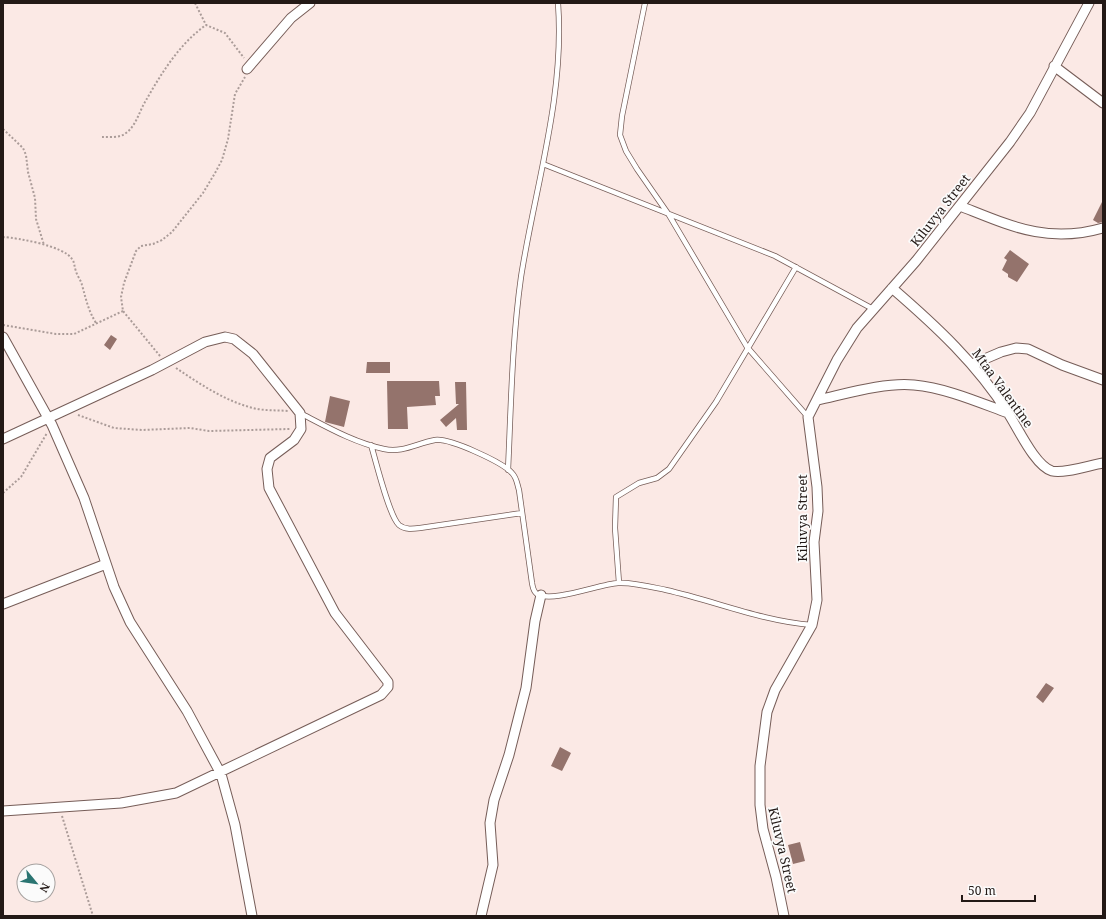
<svg xmlns="http://www.w3.org/2000/svg" width="1106" height="919" viewBox="0 0 1106 919" font-family="'Noto Serif',serif">
<style>
.building{fill:#94736c}
.lines{fill:none;stroke-linecap:round;stroke-linejoin:round}
.lane-casing{stroke:#765d58;stroke-width:6}
.street-casing{stroke:#765d58;stroke-width:11}
.path{stroke:#ab9c99;stroke-width:2;stroke-dasharray:2 2;stroke-linecap:butt}
.lane{stroke:#fff;stroke-width:4.5}
.street{stroke:#fff;stroke-width:9}
.labels{text-anchor:middle;dominant-baseline:central;stroke-width:3.5;stroke-linejoin:round;paint-order:stroke}
.street-label{font-size:13px;fill:#231916;stroke:#fbfbfb}
</style>
<rect width="100%" height="100%" fill="#fbe9e5"/>
<path class="building" d="M1103,200V222L1098,223L1093,220Z
M1010,250L1029,264L1017,282L1008,277V274L1002,270L1007,260L1004,258Z
M111,335L117,339L110,350L104,345Z
M367,362H390V373H366Z
M387,381H439L440,396H435L436,405L407,407L408,429H388Z
M455,382H466L467,430H457L456,418L446,427L440,420L459,404H456Z
M330,396L350,401L344,427L325,422Z
M1046,683L1054,688L1043,703L1036,697Z
M560,747L571,753L562,771L551,766Z
M800,842L805,861L793,864L788,845Z"/>
<g class="lines">
<g class="lane-casing">
<path id="lane" d="M645,3L622,116L620,135L626,151L637,169L669,215L747,347L808,417
M543,164L775,256L873,309
M300,413C327,427 355,443 384,449C403,453 417,443 435,440C450,438 502,462 512,473C517,478 517,484 519,490L532,583C533,588 533,591 537,594C552,603 600,584 618,583C633,582 652,587 666,590C715,601 762,621 812,625
M371,445C376,461 389,516 399,525C405,530 413,529 420,528L522,513
M508,470C511,406 512,341 521,277C535,187 565,96 558,3
M619,583L615,528L616,497L639,483L657,478L669,469L716,402L796,267"/>
</g>
<g class="street-casing">
<path id="street" d="M1054,66L1103,103
M247,69L291,18L310,3
M960,206C1011,226 1047,244 1103,228
M892,288C936,326 977,364 1008,413C1018,428 1035,466 1052,471C1064,474 1090,465 1103,463
M3,337L52,425L84,498L114,587L130,622L187,711L221,774L235,825L252,916
M973,364L1001,352L1016,348L1028,349L1062,365L1103,380
M817,400C845,394 885,382 914,385C946,388 978,402 1008,413
M3,439L152,370L205,342L225,337L234,339L253,354L300,413L301,429L294,440L270,458L267,469L269,488L335,613L388,682V687L381,695L176,793L121,803L3,811
M3,604L106,564
M481,916L493,865L490,823L494,800L509,755L526,688L535,621L541,595
M784,916L776,877L763,829L760,805V766L767,712L775,690L812,625L817,600L814,542L818,511L817,487L808,417L837,360L857,328L916,261L1010,142L1030,113L1089,3"/>
</g>
<path class="path" d="M195,3L206,25
M3,39V79
M3,129L23,148L26,155L28,172L35,198L36,219L44,245
M102,137C110,137 120,138 126,133C136,126 139,112 145,102C161,74 179,44 206,25L225,33L244,58
M3,237C18,238 64,246 72,259C75,263 74,267 76,271C77,276 81,280 82,285C86,299 88,310 96,323
M3,325L56,334H74L123,311
M160,356L123,311L121,297L124,283L136,251L141,246L153,244L162,240L172,232L203,193L215,173L222,160L228,139L235,94L245,77
M176,368C200,384 225,401 253,408C264,411 276,410 288,411
M78,415L114,428L142,430L190,428L209,431L290,429
M3,493L21,477L47,433
M62,816L93,916"/>
<use href="#lane" class="lane"/>
<use href="#street" class="street"/>
</g>
<g class="labels">
<g class="street-label">
<text transform="translate(940 210) rotate(-52)">Kiluvya Street</text>
<text transform="translate(1003 388) rotate(54)">Mtaa Valentine</text>
<text transform="translate(802 518) rotate(-90)">Kiluvya Street</text>
<text transform="translate(783 850) rotate(77)">Kiluvya Street</text>
</g>
</g>
<rect width="1106" height="919" fill="none" stroke="#231916" stroke-width="8"/>
<g transform="translate(36 883) rotate(119)"><circle r="19" fill="#fbfbfb" stroke="#a5a19f"/>
<path d="M0-3L7 15L0 10L-7 15Z" fill="#2b7572"/>
<text y="-6" font-size="11" font-weight="bold" text-anchor="middle" fill="#231916">N</text>
</g>
<path d="M962 895v6h73v-6" fill="none" stroke="#231916" stroke-width="2"/>
<text x="968" y="895" font-size="12" fill="#231916" stroke="#fbfbfb" stroke-width="3" paint-order="stroke">50 m</text>
</svg>
